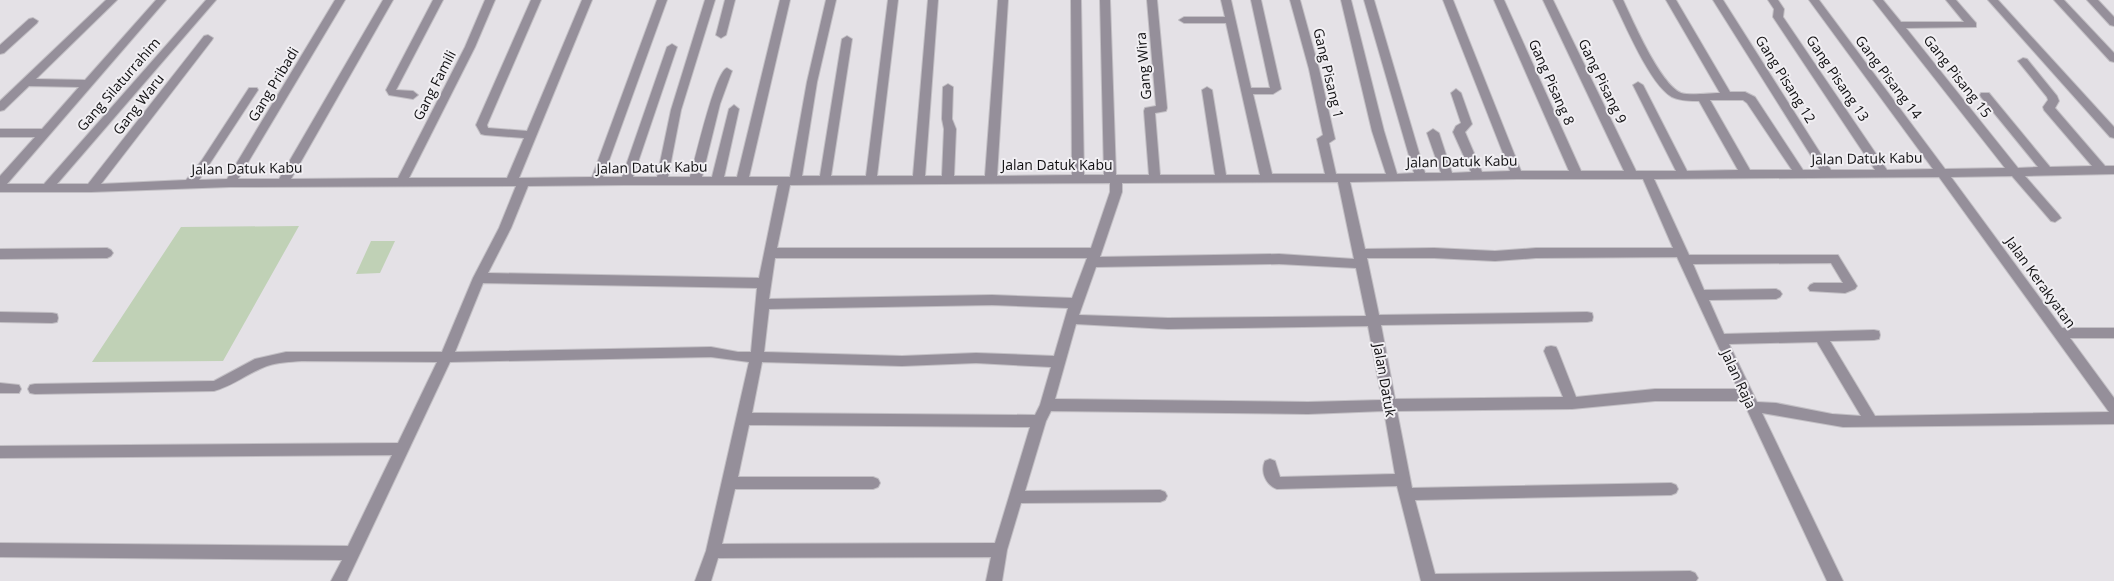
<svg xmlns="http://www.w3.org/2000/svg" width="2114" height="581" viewBox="0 0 2114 581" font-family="'Open Sans',sans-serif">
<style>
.green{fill:#c0d1b6}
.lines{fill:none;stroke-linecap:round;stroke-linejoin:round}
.minor-casing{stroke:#c2bfc4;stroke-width:2}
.minor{fill:#958f9a;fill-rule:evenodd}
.labels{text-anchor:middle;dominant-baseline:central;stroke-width:4;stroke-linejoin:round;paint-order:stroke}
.street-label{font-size:14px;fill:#0f0e10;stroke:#f1eff3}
</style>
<rect width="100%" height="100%" fill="#e4e1e6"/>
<path class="green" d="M299,226L223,361L92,362L181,227Z
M371,241H395L380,273L356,274Z"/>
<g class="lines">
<g class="minor-casing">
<path id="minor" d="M106,0H117L36,79L85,80L156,0H166L7,184H44L206,0H216L57,184H88L204,36L208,35L213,38L212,40L101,184L186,180L202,160L249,88H257L258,90L199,180L227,179L335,0H345L238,179H279L383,0H393L291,179L398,178L465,47L485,0H495L475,47L409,178H507L524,138L485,135L481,134L476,125L531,0H541L487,125L488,128L527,131L582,0H592L519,178L592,177L657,0H667L603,177H622L667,47L672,44L677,47L633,177H657L671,110L705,0H715L681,110L668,177H690C695,161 715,71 727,68L732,71L720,104L702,177H712L729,109L734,105L739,109L724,177H737L780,0H790L749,177H790L807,82L826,0H836L817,82L802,176H820L842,39L847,36L852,39L831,176H866L888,0H898L877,176H913L928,0H938L925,176H942L944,129L942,119L943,87L948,84L953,87L952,119L956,129L954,176H985L998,0H1008L997,176L1072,175L1071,0H1081L1084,175H1104L1100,0H1110L1116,175H1149L1144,111L1145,108L1156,106L1147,0H1157L1167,108L1166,111L1155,113L1160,175H1215L1202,90L1207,87L1212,90L1226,175H1260L1226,23H1184L1179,20L1184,17H1225L1221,0H1231L1251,88H1270L1251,0H1261L1281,89L1273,94H1253L1272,174H1325L1317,139L1323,135L1309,69L1290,0H1300L1319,69L1335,139L1329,143L1336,174H1386L1372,131L1341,0H1351L1384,131L1397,174L1414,173L1364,0H1374L1425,173H1441L1427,133L1433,129L1439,133L1452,173L1471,172L1453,132L1456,126L1461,123L1451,93L1456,89L1461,93L1472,124L1465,132L1482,172L1510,171L1443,0H1453L1521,171H1569L1494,0H1504L1581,171H1624L1543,0H1553L1636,171H1676L1633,85L1638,82L1643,85L1687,171L1738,170L1699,101C1691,101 1680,101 1672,97C1650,85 1625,24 1613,0H1623C1633,21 1660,84 1681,93C1691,96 1709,93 1720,93L1666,0H1676L1730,92H1745L1755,97L1803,170H1820L1713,0H1723L1831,170H1875L1773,17L1774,9L1768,0H1778L1784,9L1783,17L1887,170L1933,169L1809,0H1819L1945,169L2005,168L1873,0H1883L1901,22H1964L1946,0H1956L1976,23V27L1906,28L2018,168L2038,167L1981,97L1980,95L1981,93H1989L2050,167L2092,166L2044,110L2043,107L2048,100L2047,97L2018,61L2023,58L2027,59L2057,96L2059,101L2055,108L2105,166H2114V174L2025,176L2059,215L2061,218L2055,222L2051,221L2012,176L1951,177L2062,328H2114V338H2070L2114,398V424L1843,427L1762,413L1843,581H1827L1743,401H1655L1572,409L1397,411L1412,488L1671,483L1676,485L1678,489L1676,493L1671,495L1415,500L1435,574L1690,571L1695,573L1698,578L1696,581H1421L1397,486L1277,489C1266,485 1260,472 1265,461L1270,459L1275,461L1280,477L1395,474L1384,411L1308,414L1051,411L1046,421L1025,491L1160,490L1165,492L1167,496L1165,500L1160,502L1021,503L1007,550L1002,581H986L991,557L718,558L711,581H695L706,551L749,362L711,357L450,362L347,581H331L342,560L0,557V543L348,546L392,455L0,458V446L398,443L437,362L302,361C290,362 278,362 267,366C248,373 233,386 214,391L35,394L30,393L28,389L30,385L35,384L214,381L255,359L286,352H442L473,278L499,228L516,186L230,187L91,192H0V176L35,137H0V129H42L79,87L29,86L4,110L0,111V101ZM1710,100H1743L1747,103L1792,170H1750ZM1939,177L2109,412L1875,416L1830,341L1874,340L1879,339L1880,335L1879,331L1874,330L1724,334L1709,300L1776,299L1780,297L1782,294L1780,291L1776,289L1704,290L1693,264L1831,263L1843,283H1814L1810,285L1808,288L1810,291L1845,293L1855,289L1857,286L1838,255H1689L1654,179ZM1517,179H1643L1673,248H1536L1495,251L1434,248L1365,249L1350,182ZM1338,182L1354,259L1279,254L1100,257L1122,192V183ZM1110,183V192L1091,248H777L790,185ZM624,185H778L759,278L488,273L511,228L528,186ZM1677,257L1738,389H1655L1576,397L1558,351L1556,347L1551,346L1546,347L1544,351L1563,397L1395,399L1381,325L1587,322L1592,321L1593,317L1592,313L1587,312L1379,315L1367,258H1434L1495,261L1536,258ZM775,258H1087L1072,298L992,295L769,299ZM1279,264L1356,268L1366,316L1168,318L1079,315L1096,267ZM483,283L757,288L751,352H738L711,347L455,352ZM992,305L1068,308L1054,356L976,353L902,356L764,352L769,309ZM1076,324L1168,329L1368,326L1382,400L1308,402L1055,399ZM1817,342L1861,416L1832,414L1776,403L1757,402L1729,344ZM762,362L902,366L976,363L1051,367L1040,405L1035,415L752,413ZM749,425L1030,427L995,543L722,544L735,489H873L878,487L880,483L878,479L873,477H738Z
M433,0H443L396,90L413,91L418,95L413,99L389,95L386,90Z
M725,0H735L726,35L721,38L716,35Z
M1988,0H1998L2114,127V138L2110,137Z
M2054,0H2064L2114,53V62L2110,61Z
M2087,0H2098L2114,17V26L2110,25Z
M33,18L38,21L37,23L4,53L0,54V45L29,19Z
M107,248L111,250L113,253L111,256L107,258L0,259V249Z
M0,312L52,313L57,314L58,318L57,322L52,323L0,322Z
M0,383L19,385L21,389L19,393H0Z"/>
</g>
<use href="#minor" class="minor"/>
</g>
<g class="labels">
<g class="street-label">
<text transform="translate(1143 66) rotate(-95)">Gang Wira</text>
<text transform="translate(1329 73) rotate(77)">Gang Pisang 1</text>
<text transform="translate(1958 76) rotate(52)">Gang Pisang 15</text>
<text transform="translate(1889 77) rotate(53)">Gang Pisang 14</text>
<text transform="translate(1838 78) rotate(56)">Gang Pisang 13</text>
<text transform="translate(1786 79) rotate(58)">Gang Pisang 12</text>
<text transform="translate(1603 81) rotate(64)">Gang Pisang 9</text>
<text transform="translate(1552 82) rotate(66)">Gang Pisang 8</text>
<text transform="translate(118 84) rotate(-49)">Gang Silaturrahim</text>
<text transform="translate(273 84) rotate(-59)">Gang Pribadi</text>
<text transform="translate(434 85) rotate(-63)">Gang Famili</text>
<text transform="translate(138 104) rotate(-52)">Gang Waru</text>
<text transform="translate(1867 158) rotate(-1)">Jalan Datuk Kabu</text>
<text transform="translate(1462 161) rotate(-1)">Jalan Datuk Kabu</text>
<text x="1057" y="164">Jalan Datuk Kabu</text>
<text transform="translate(652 167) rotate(-1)">Jalan Datuk Kabu</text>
<text transform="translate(247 168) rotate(-1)">Jalan Datuk Kabu</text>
<text transform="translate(2041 282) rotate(54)">Jalan Kerakyatan</text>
<text transform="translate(1739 379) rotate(65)">Jalan Raja</text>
<text transform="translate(1385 380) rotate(80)">Jalan Datuk</text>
</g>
</g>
</svg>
